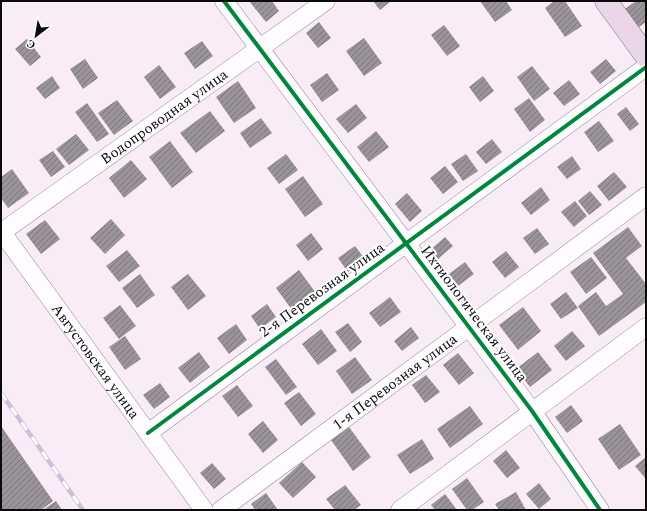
<svg xmlns="http://www.w3.org/2000/svg" width="647" height="511" viewBox="0 0 647 511" font-family="Spectral,serif">
<style>
.building{fill:url(#building-hatch)}
.lines{fill:none;stroke-linecap:round;stroke-linejoin:round}
.minor-casing{stroke:#928c91;stroke-width:19}
.major-casing{stroke:#7f797e;stroke-width:23}
.minor{stroke:#fefcfe;stroke-width:18}
.major{stroke:#ebd5e9;stroke-width:22}
.rail-casing{stroke:#c9c1d7;stroke-width:4.5}
.rail{stroke:#fff;stroke-width:3;stroke-dasharray:9;stroke-linecap:butt}
.cycleway-casing{stroke:#fff;stroke-width:6}
.cycleway{stroke:#00873e;stroke-width:4}
.labels{text-anchor:middle;dominant-baseline:central;stroke-width:4;stroke-linejoin:round;paint-order:stroke}
.street-label{font-size:15px;fill:#0a0a0a;stroke:#fff}
</style>
<defs>
<pattern id="building-hatch" width="6" height="6" patternUnits="userSpaceOnUse"><rect width="6" height="6" fill="#9a939a"/><path d="M-1 1l2-2M0 6l6-6M5 7l2-2" fill="none" stroke="#7c767c"/></pattern>
</defs>
<rect width="100%" height="100%" fill="#f9ecf7"/>
<path class="building" d="M249,1H272L279,11L266,22Z
M373,1H391L380,10Z
M480,1H506L512,10L495,22Z
M554,1H565L582,26L565,37L545,8Z
M636,1H646V22L636,29L622,11Z
M319,22L331,38L318,48L306,33Z
M444,25L460,46L447,56L431,35Z
M364,38L382,63L364,76L346,51Z
M27,39L41,57L30,66L15,49Z
M202,41L213,56L195,69L184,53Z
M85,59L98,78L83,89L70,69Z
M606,59L616,71L600,84L590,72Z
M159,65L176,87L160,99L144,77Z
M532,66L550,89L534,101L517,77Z
M327,73L339,90L322,102L310,85Z
M52,76L60,88L45,99L36,88Z
M483,76L494,91L480,102L469,87Z
M569,80L580,94L564,106L553,93Z
M238,81L256,108L234,123L216,97Z
M529,98L545,120L530,132L514,109Z
M117,100L133,121L114,135L98,113Z
M87,103L109,134L97,142L75,112Z
M356,104L367,118L348,133L336,119Z
M626,107L639,124L630,131L617,114Z
M210,111L225,131L196,153L180,133Z
M261,118L272,133L250,148L240,133Z
M599,121L614,141L598,152L584,132Z
M376,131L389,147L369,162L357,147Z
M76,134L89,150L69,165L56,149Z
M492,139L502,152L486,164L476,152Z
M170,141L193,172L172,188L149,157Z
M53,151L65,167L51,177L39,160Z
M286,154L298,170L279,184L267,168Z
M466,154L478,171L463,181L451,164Z
M572,156L581,169L567,179L557,167Z
M131,160L147,179L124,198L109,178Z
M445,166L458,182L443,194L430,178Z
M12,169L29,193L8,208L1,198V177Z
M614,172L627,187L609,201L597,186Z
M303,176L323,204L305,217L285,189Z
M541,187L550,200L531,215L521,203Z
M590,191L602,205L589,215L578,201Z
M407,193L422,211L410,222L395,204Z
M575,201L587,216L574,227L561,212Z
M111,219L125,235L105,254L90,238Z
M45,220L60,239L41,254L26,234Z
M628,227L642,246L626,258L646,284V302L599,336L578,306L596,292L606,306L623,294L593,253Z
M537,228L549,244L535,254L523,238Z
M311,233L323,249L308,261L296,245Z
M445,237L453,246L438,259L430,250Z
M355,246L365,259L348,272L338,258Z
M127,250L140,266L119,282L106,266Z
M506,251L519,267L505,278L492,262Z
M591,257L607,278L586,294L570,272Z
M465,262L474,274L458,286L449,274Z
M299,270L316,293L292,310L276,288Z
M140,274L155,295L137,308L122,288Z
M188,274L206,296L188,310L171,287Z
M566,292L578,308L561,319L550,304Z
M390,297L401,312L380,327L369,313Z
M267,304L276,317L260,329L251,316Z
M120,305L136,326L119,339L103,318Z
M523,307L541,331L518,350L499,325Z
M348,323L362,342L350,352L335,332Z
M236,324L247,340L229,354L217,338Z
M411,327L419,338L402,351L394,341Z
M321,329L337,351L318,365L302,344Z
M572,331L585,346L566,361L554,346Z
M125,336L141,359L125,370L109,347Z
M199,352L210,367L190,383L178,368Z
M538,352L552,370L530,387L516,369Z
M458,353L474,373L459,385L443,365Z
M355,357L372,380L352,394L336,371Z
M276,359L297,387L286,395L265,367Z
M426,375L440,392L425,403L412,385Z
M160,383L170,397L154,409L143,395Z
M237,385L253,406L238,417L222,396Z
M299,392L316,414L301,426L284,403Z
M571,405L583,421L567,433L555,417Z
M470,406L483,424L450,448L437,429Z
M263,421L278,440L263,453L248,434Z
M620,424L641,455L619,470L598,439Z
M1,426L53,501L41,510H1Z
M349,427L371,457L353,471L331,440Z
M422,439L434,459L410,474L397,455Z
M506,450L520,468L507,478L493,461Z
M646,457V479L635,466Z
M302,462L316,477L293,498L279,483Z
M212,463L226,479L214,489L200,473Z
M467,478L484,502L472,510H467L452,489Z
M539,483L551,499L539,509L526,494Z
M345,485L361,505L354,510H335L326,499Z
M516,492L526,510H499L495,504Z
M266,493L278,510H255L251,504Z
M445,494L457,510H435L431,505Z
M56,501L62,510H43Z"/>
<g class="lines">
<g class="minor-casing">
<g id="minor">
<path d="M224,1L532,411L600,510"/>
<path id="s1" d="M1,231L204,510"/>
<path id="s2" d="M2,232L326,1"/>
<path d="M148,433L646,67"/>
<path id="s3" d="M221,510L646,196"/>
<path d="M400,510L646,327"/>
</g>
</g>
<g class="major-casing">
<path id="major" d="M606,1L646,56"/>
</g>
<use href="#minor" class="minor"/>
<use href="#major" class="major"/>
<g class="rail-casing">
<path id="rail" d="M1,393L83,510"/>
</g>
<use href="#rail" class="rail"/>
<g class="cycleway-casing">
<path id="cycleway" d="M224,1L532,411L600,510
M148,433L646,67"/>
</g>
<use href="#cycleway" class="cycleway"/>
</g>
<g class="labels">
<g class="street-label">
<text stroke="none"><textPath href="#s2" startOffset="199">Водопроводная улица</textPath></text>
<text transform="translate(322 290) rotate(-36)">2-я Перевозная улица</text>
<text transform="translate(474 314) rotate(53)">Ихтиологическая улица</text>
<text stroke="none"><textPath href="#s1" startOffset="161">Августовская улица</textPath></text>
<text stroke="none"><textPath href="#s3" startOffset="216">1-я Перевозная улица</textPath></text>
</g>
</g>
<rect width="647" height="511" fill="none" stroke="#0a0a0a" stroke-width="4"/>
<g transform="translate(36 36) rotate(211)" stroke="#ffffff" stroke-width="3" paint-order="stroke">
<path d="M0-3L7 15L0 10L-7 15Z" fill="#0a0a0a"/>
<text y="-6" font-size="11" font-weight="bold" text-anchor="middle" fill="#0a0a0a">С</text>
</g>
</svg>
